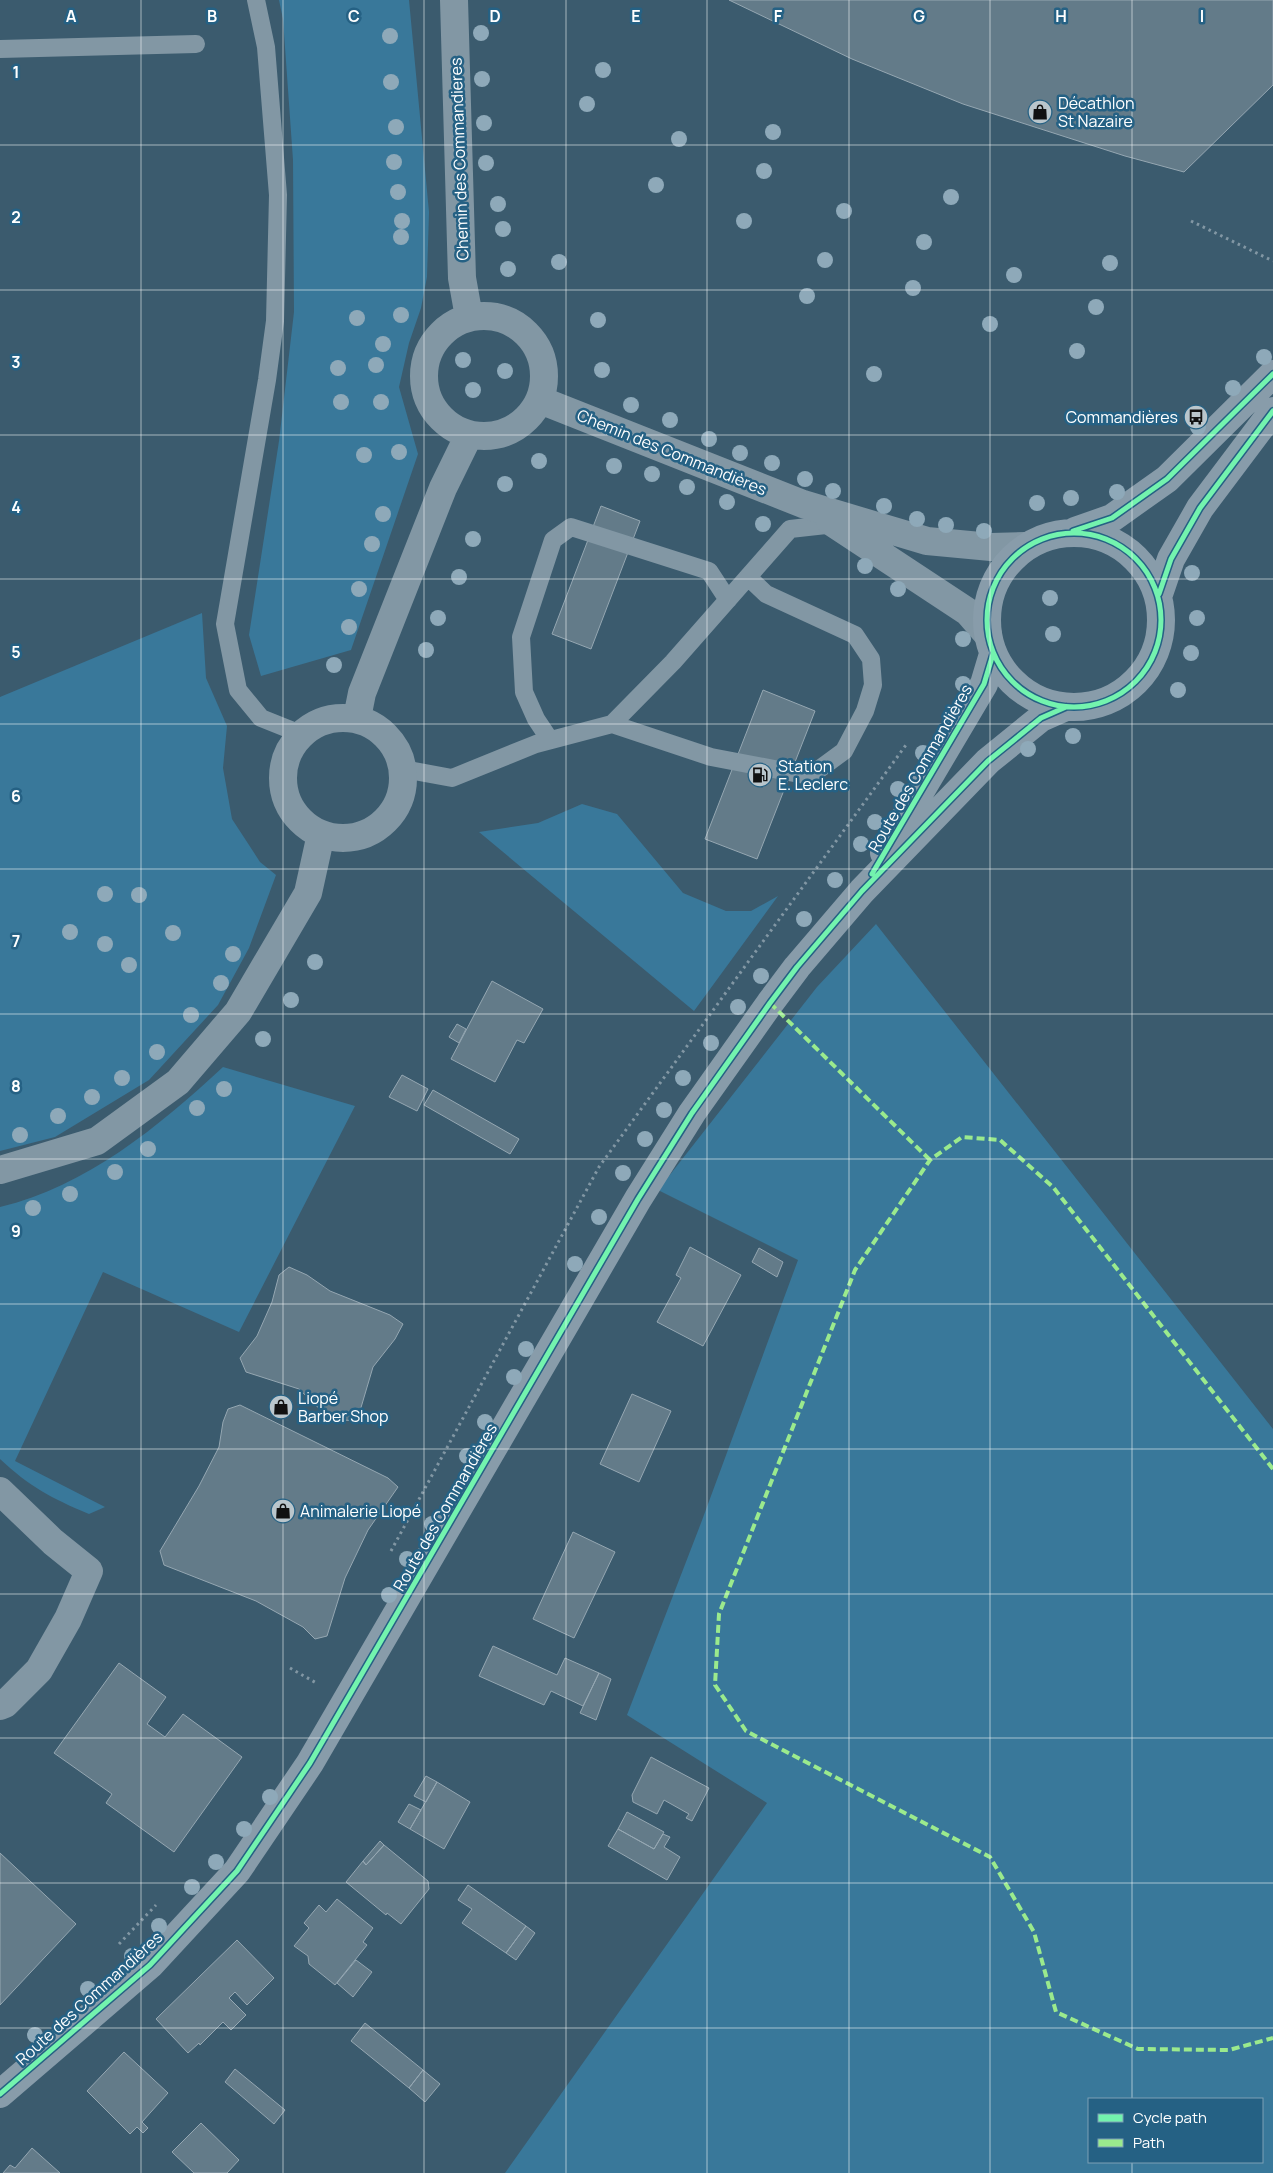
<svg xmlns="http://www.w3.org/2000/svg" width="1273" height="2173" viewBox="0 0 1273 2173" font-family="Manrope,sans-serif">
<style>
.green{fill:#39789a;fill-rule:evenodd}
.building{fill:#637b89;stroke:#95a7b2}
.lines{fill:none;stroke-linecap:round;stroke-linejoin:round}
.path{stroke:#8297a4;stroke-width:3;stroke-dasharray:2.5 4;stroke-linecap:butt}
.lane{stroke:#8297a4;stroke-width:18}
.street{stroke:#8297a4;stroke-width:28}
.secondary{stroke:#889caa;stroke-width:28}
.quiet{stroke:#9bea8d;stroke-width:4;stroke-dasharray:8 4;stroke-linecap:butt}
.cycleway-casing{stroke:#256184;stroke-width:8}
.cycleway{stroke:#73f3ae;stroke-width:5}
.tree{fill:#8ea9b9}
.grid{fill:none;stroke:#fff;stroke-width:1;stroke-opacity:0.55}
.labels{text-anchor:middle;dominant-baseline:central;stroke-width:5;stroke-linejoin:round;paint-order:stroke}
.poi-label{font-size:16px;fill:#fff;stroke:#256184;text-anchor:start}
.street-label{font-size:16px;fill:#fff;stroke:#256184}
.grid-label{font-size:16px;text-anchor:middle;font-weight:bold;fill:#fff;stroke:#256184;stroke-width:5;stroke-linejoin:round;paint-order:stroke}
</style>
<rect width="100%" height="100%" fill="#3b5b6e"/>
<path class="green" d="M279,0H409L429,212L427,277L421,308L409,343L399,387L418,454L351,650L261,676L249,635L279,441L294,312L293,160L283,19Z
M202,613L206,678L227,726L223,768L232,819L260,862L276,875L249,948L218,1005L149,1080L55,1137L0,1151V697Z
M582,804L617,814L683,893L726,911H751L778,896L694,1011L479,832L538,823Z
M876,924L1273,1429V2173H505L767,1803L627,1715L701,1523L798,1260L658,1190L817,987ZM1089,2099H1262V2162H1089Z
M223,1067L355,1106L239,1332L103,1272L15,1461L105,1507L89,1514C51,1498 30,1487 0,1459V1207C87,1186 158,1127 223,1067Z"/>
<path class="building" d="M729,0H1273V85L1184,172L1125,156L963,104L852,59Z
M601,506L640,521L591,649L552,634Z
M763,690L815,711L757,859L705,839Z
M492,981L543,1009L524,1043L517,1040L495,1082L451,1059Z
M457,1024L466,1029L459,1043L449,1037Z
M402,1075L428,1089L417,1111L389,1097Z
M433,1090L519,1139L510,1154L424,1105Z
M690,1247L741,1275L703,1346L657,1322L681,1278L676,1275Z
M759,1248L783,1262L777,1277L752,1262Z
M289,1267L307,1275L330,1291L390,1315L403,1324L395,1339L373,1367L357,1421L330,1419L299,1389L246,1372L240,1358L257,1336L272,1302L279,1275Z
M632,1394L671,1411L639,1482L600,1464Z
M240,1405L388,1478L398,1487L368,1530L345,1578L327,1636L315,1639L303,1627L256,1601L164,1565L160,1551L199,1486L219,1447L223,1422L228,1409Z
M573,1532L615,1552L574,1638L533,1619Z
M493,1646L557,1675L565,1658L599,1673L583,1706L551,1691L544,1705L479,1676Z
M119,1663L166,1697L147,1724L165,1737L183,1714L242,1757L174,1852L106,1803L112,1794L54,1753Z
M599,1673L611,1679L596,1720L580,1713Z
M651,1757L709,1788L692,1821L686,1818L689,1814L664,1800L657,1814L633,1802L632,1795Z
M426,1776L437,1782L426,1802L414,1796Z
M437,1782L470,1802L444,1849L410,1829Z
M409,1804L421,1810L410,1829L398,1822Z
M627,1812L664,1832L654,1849L618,1829Z
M618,1829L654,1849L663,1834L670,1837L664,1847L680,1857L667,1880L608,1846Z
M380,1841L384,1845L366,1865L363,1861Z
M384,1845L428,1881L429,1889L401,1924L387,1913L386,1915L346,1882L363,1861L366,1865Z
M0,1853L76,1924L0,2005Z
M468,1885L526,1926L506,1953L462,1923L472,1909L458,1900Z
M337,1899L373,1928L363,1942L367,1945L335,1985L309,1964L308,1956L294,1946L309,1928L304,1923L319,1905L326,1912Z
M526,1926L535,1933L516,1960L506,1953Z
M237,1940L274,1978L247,2005L235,1992L229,1998L246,2015L231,2030L223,2022L200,2045L199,2043L188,2053L156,2019Z
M356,1960L372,1972L353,1997L337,1983Z
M365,2023L423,2070L409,2088L351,2041Z
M124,2052L168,2093L142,2122L148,2128L143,2133L137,2127L130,2134L87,2091Z
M235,2069L285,2110L274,2124L225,2082Z
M423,2070L440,2084L425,2102L409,2088Z
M201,2123L239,2160L227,2173H194L172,2152Z
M32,2148L60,2173H3L10,2165L15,2168Z"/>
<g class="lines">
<path class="path" d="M1191,221L1273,261
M391,1551L599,1167L906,745
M290,1668L318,1684
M119,1944L156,1905"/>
<path class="lane" d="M256,0L266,47L278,195L275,321L267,380L225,624L238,690L261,718L301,734
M0,49L196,44
M612,724L711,757L810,776L844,751L865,711L873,685L871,659L855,635L766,594L748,577
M550,740L536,719L524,692L521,637L553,540L571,527L709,571L728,600
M403,769L452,778L536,744L612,724L673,662L790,529L835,524"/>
<path class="street" d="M454,0L462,278L469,317
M424 376a60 60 0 1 1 120 0a60 60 0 1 1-120 0Z
M540,400L803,504L927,541L991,547L1025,546
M830,521L968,612L988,635
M357,718L362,693L443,488L469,435
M283 778a60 60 0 1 1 120 0a60 60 0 1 1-120 0Z
M0,1170L97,1141L178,1082L238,1012L308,893L321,834
M0,1491L53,1542L89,1571L68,1619L39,1670L5,1704L0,1706"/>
<path class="secondary" d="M1075,531L1112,518L1167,479L1273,374
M987 620a87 87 0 1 1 174 0a87 87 0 1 1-174 0Z
M1159,594L1171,559L1200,508L1273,411
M884,853L984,684L993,654
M0,2094L150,1965L237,1871L310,1763L638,1199L692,1113L770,1003L797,967L862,891L988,761L1041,718L1066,707"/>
<path class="quiet" d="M770,1003L930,1160
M1273,1469L1053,1187L1000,1140L962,1137L930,1160L855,1270L719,1614L715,1685L746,1731L990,1857L1034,1932L1056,2012L1138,2049L1229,2050L1273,2038"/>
<g class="cycleway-casing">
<path id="cycleway" d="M1073,531L1112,518L1167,479L1273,374
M987 620a87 87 0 1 1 174 0a87 87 0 1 1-174 0Z
M1159,594L1171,559L1200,508L1273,411
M872,874L984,684L993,654
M0,2094L150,1965L237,1871L310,1763L638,1199L692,1113L770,1003L797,967L862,891L988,761L1041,718L1066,707"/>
</g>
<use href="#cycleway" class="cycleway"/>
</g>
<g class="tree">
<circle cx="481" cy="33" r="8"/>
<circle cx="390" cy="36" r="8"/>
<circle cx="603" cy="70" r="8"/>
<circle cx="482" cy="79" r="8"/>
<circle cx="391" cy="82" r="8"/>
<circle cx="587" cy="104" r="8"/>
<circle cx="484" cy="123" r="8"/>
<circle cx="396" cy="127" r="8"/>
<circle cx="773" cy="132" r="8"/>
<circle cx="679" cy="139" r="8"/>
<circle cx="394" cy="162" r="8"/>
<circle cx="486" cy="163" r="8"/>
<circle cx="764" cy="171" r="8"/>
<circle cx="656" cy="185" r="8"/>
<circle cx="398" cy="192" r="8"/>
<circle cx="951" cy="197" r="8"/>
<circle cx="498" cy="204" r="8"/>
<circle cx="844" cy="211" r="8"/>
<circle cx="402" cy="221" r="8"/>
<circle cx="744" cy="221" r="8"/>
<circle cx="503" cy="229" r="8"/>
<circle cx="401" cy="237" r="8"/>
<circle cx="924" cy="242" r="8"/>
<circle cx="825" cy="260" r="8"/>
<circle cx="559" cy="262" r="8"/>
<circle cx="1110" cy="263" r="8"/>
<circle cx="508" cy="269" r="8"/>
<circle cx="1014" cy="275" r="8"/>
<circle cx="913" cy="288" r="8"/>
<circle cx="807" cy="296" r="8"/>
<circle cx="1096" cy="307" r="8"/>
<circle cx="401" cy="315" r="8"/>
<circle cx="357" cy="318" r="8"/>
<circle cx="598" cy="320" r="8"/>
<circle cx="990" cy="324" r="8"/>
<circle cx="383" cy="344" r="8"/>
<circle cx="1077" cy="351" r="8"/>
<circle cx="1264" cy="357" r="8"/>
<circle cx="463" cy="360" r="8"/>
<circle cx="376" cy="365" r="8"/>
<circle cx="338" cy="368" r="8"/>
<circle cx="602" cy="370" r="8"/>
<circle cx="505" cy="371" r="8"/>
<circle cx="874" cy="374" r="8"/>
<circle cx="1233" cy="388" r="8"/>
<circle cx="473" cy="390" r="8"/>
<circle cx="341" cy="402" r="8"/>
<circle cx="381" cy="402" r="8"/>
<circle cx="631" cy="405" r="8"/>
<circle cx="670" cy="420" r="8"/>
<circle cx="1198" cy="427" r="8"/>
<circle cx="709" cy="439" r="8"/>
<circle cx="399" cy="452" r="8"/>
<circle cx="740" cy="453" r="8"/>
<circle cx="364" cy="455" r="8"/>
<circle cx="539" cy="461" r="8"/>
<circle cx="772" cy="463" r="8"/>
<circle cx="614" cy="466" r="8"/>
<circle cx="652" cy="474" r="8"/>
<circle cx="805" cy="479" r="8"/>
<circle cx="505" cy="484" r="8"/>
<circle cx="687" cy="487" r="8"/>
<circle cx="833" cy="491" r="8"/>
<circle cx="1117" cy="492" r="8"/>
<circle cx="1071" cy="498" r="8"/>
<circle cx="727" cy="502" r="8"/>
<circle cx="1037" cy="503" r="8"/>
<circle cx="884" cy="506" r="8"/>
<circle cx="383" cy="514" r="8"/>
<circle cx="917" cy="519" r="8"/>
<circle cx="763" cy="524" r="8"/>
<circle cx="946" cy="525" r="8"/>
<circle cx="984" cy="531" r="8"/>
<circle cx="473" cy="539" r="8"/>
<circle cx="372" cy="544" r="8"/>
<circle cx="865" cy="566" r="8"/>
<circle cx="1192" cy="573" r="8"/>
<circle cx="459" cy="577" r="8"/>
<circle cx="359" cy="589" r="8"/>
<circle cx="898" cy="589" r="8"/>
<circle cx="1050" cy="598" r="8"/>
<circle cx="438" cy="618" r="8"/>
<circle cx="1197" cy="618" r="8"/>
<circle cx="349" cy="627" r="8"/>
<circle cx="1053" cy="634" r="8"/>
<circle cx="963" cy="639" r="8"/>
<circle cx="426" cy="650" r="8"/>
<circle cx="1191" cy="653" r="8"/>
<circle cx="334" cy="665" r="8"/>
<circle cx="963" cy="684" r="8"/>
<circle cx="1178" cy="690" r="8"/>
<circle cx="1073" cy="736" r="8"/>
<circle cx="1028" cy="749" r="8"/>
<circle cx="923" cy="753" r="8"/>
<circle cx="898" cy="789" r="8"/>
<circle cx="875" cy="822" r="8"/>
<circle cx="861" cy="844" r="8"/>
<circle cx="835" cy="880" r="8"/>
<circle cx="105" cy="894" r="8"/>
<circle cx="139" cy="895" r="8"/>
<circle cx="804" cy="919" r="8"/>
<circle cx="70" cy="932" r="8"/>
<circle cx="173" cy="933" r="8"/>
<circle cx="105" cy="944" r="8"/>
<circle cx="233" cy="954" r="8"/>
<circle cx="315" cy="962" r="8"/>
<circle cx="129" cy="965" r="8"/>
<circle cx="761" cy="976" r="8"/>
<circle cx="221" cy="983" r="8"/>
<circle cx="291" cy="1000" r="8"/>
<circle cx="738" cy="1007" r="8"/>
<circle cx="191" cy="1015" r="8"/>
<circle cx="263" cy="1039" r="8"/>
<circle cx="711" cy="1043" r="8"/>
<circle cx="157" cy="1052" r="8"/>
<circle cx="122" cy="1078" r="8"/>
<circle cx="683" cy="1078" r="8"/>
<circle cx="224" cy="1089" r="8"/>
<circle cx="92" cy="1097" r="8"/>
<circle cx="197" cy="1108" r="8"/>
<circle cx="664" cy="1110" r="8"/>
<circle cx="58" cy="1116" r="8"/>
<circle cx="20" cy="1135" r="8"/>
<circle cx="645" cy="1139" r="8"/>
<circle cx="148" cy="1149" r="8"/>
<circle cx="115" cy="1172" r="8"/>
<circle cx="623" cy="1173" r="8"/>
<circle cx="70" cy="1194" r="8"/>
<circle cx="33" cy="1208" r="8"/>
<circle cx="599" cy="1217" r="8"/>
<circle cx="575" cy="1264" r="8"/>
<circle cx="526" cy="1349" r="8"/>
<circle cx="514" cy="1377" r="8"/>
<circle cx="485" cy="1422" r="8"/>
<circle cx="467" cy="1456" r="8"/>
<circle cx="432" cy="1524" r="8"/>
<circle cx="407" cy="1559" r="8"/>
<circle cx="389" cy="1595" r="8"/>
<circle cx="270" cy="1797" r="8"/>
<circle cx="244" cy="1829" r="8"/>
<circle cx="216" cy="1862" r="8"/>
<circle cx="192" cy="1887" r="8"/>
<circle cx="159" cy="1926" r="8"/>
<circle cx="132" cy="1956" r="8"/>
<circle cx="88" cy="1989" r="8"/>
<circle cx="35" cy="2035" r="8"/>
</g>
<path class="grid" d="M141,0V2173M283,0V2173M424,0V2173M566,0V2173M707,0V2173M849,0V2173M990,0V2173M1132,0V2099M0,145H1273M0,290H1273M0,435H1273M0,579H1273M0,724H1273M0,869H1273M0,1014H1273M0,1159H1273M0,1304H1273M0,1449H1273M0,1594H1273M0,1738H1273M0,1883H1273M0,2028H1273M1132,2162V2173"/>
<defs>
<g id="shop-disc" transform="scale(1.25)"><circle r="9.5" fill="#bac6cc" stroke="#256184"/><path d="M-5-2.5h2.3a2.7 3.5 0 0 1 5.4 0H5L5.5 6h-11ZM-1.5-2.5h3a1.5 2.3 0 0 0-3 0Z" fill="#111"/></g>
<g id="bus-disc" transform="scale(1.25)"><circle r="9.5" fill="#bac6cc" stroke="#256184"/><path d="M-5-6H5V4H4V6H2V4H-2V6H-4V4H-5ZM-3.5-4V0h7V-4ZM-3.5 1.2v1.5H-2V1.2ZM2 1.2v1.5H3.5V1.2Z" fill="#111"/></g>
<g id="fuel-disc" transform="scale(1.25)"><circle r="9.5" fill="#bac6cc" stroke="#256184"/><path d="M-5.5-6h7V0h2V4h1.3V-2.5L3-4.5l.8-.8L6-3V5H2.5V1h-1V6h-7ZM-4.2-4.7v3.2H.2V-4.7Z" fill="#111"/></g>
</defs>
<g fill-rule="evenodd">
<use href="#shop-disc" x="1040" y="112"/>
<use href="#bus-disc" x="1196" y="417"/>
<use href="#fuel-disc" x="760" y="775"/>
<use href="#shop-disc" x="281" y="1407"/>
<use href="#shop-disc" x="283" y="1511"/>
</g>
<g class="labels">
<g class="poi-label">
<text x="1058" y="103">Décathlon<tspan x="1058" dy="18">St Nazaire</tspan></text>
<text x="1178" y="417" text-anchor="end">Commandières</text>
<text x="778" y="766">Station<tspan x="778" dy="18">E. Leclerc</tspan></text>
<text x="298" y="1398">Liopé<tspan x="298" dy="18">Barber Shop</tspan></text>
<text x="300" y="1511">Animalerie Liopé</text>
</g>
<g class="street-label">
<text transform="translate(459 159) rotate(-92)">Chemin des Commandieres</text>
<text transform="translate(672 452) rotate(22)">Chemin des Commandières</text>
<text transform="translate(920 768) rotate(-60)">Route des Commandières</text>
<text transform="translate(445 1507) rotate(-60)">Route des Commandières</text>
<text transform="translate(89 1998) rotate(-42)">Route des Commandières</text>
</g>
</g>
<g class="grid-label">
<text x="71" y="22">A</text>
<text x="212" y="22">B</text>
<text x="354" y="22">C</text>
<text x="495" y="22">D</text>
<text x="636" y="22">E</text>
<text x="778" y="22">F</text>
<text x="919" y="22">G</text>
<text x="1061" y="22">H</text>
<text x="1202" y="22">I</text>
<text x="16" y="78">1</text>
<text x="16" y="223">2</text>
<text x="16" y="368">3</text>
<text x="16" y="513">4</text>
<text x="16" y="658">5</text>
<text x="16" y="802">6</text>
<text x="16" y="947">7</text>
<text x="16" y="1092">8</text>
<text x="16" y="1237">9</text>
</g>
<rect x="1088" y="2098" width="175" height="65" fill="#256184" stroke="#7ca0b5"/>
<rect x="1098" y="2114" width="25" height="8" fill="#73f3ae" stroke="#7ca0b5"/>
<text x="1133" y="2123" font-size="15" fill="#ffffff">Cycle path</text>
<rect x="1098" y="2139" width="25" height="8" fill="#9bea8d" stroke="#7ca0b5"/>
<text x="1133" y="2148" font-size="15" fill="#ffffff">Path</text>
</svg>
